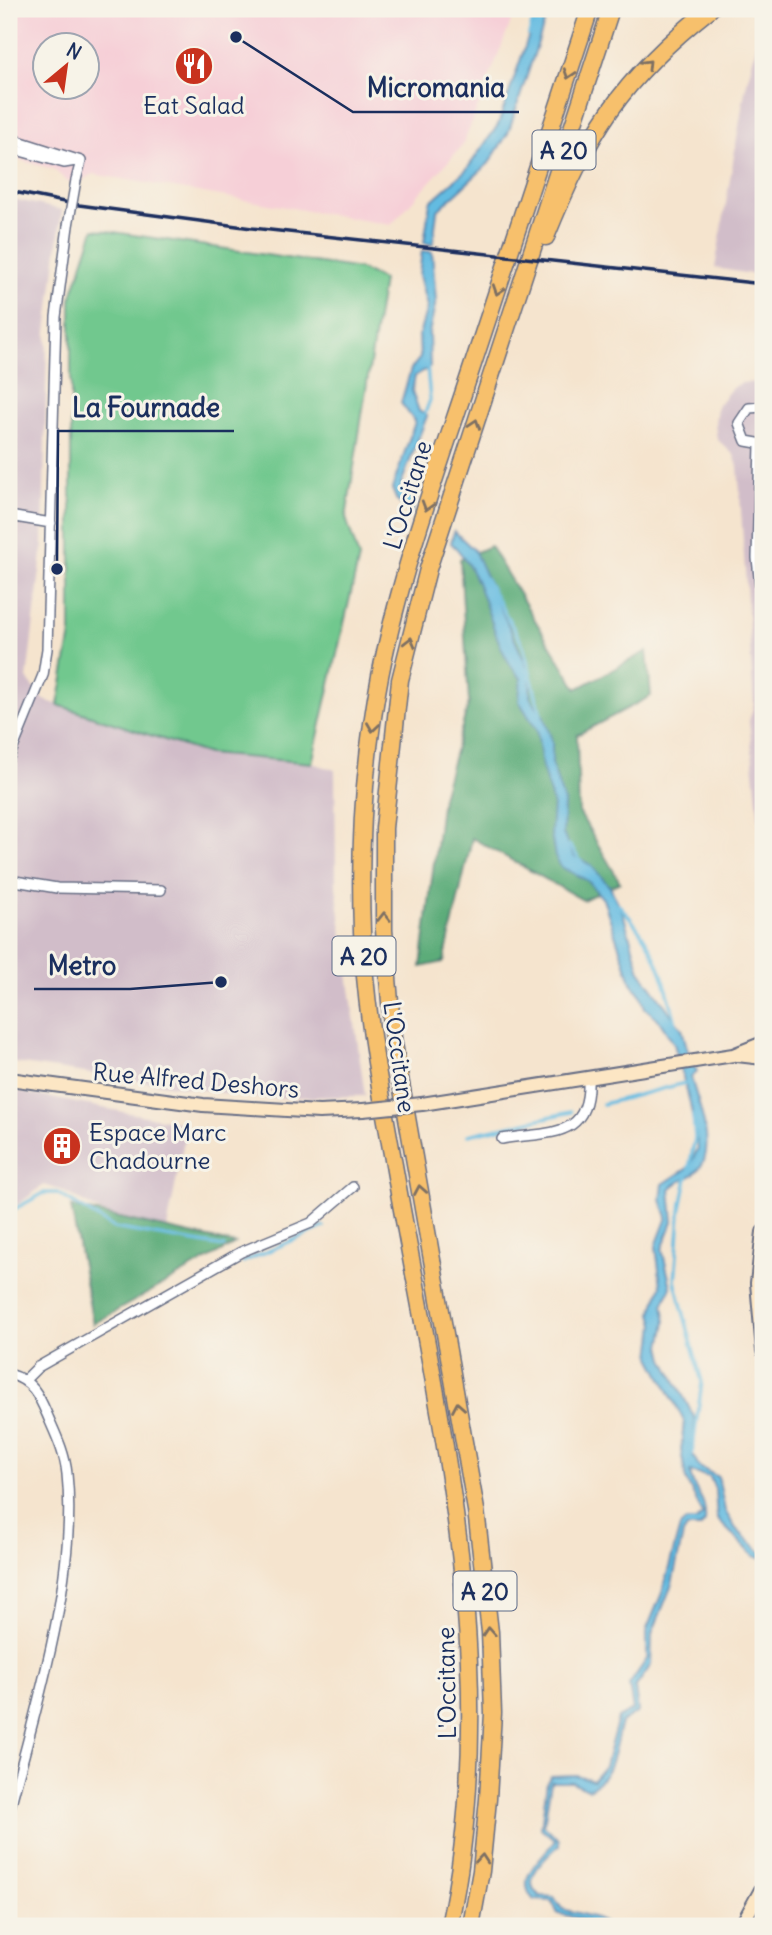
<svg xmlns="http://www.w3.org/2000/svg" width="772" height="1935" viewBox="0 0 772 1935" font-family="Delius,sans-serif">
<style>
.built{fill:#f6cfd7;fill-rule:evenodd}
.industrial{fill:#d1bdc9}
.green{fill:#71c88e;stroke:#467c76;stroke-width:2}
.forest{fill:#5cac79;stroke:#3c6e6c;stroke-width:2}
.water{fill:#64bbe1;stroke:#4075a0;stroke-width:2}
.lines{fill:none;stroke-linecap:round;stroke-linejoin:round}
.stream{stroke:#64bbe1;stroke-width:3.5}
.minor-casing{stroke:#676e85;stroke-width:12}
.secondary-casing{stroke:#676e85;stroke-width:16}
.motorway-casing{stroke:#676e85;stroke-width:19}
.minor{stroke:#fff;stroke-width:9}
.secondary{stroke:#fce6c4;stroke-width:12}
.motorway{stroke:#f7c06c;stroke-width:16}
.rail{stroke:#1b2f5e;stroke-width:3.5}
.minor-bridge-casing{stroke:#676e85;stroke-width:12;stroke-linecap:butt}
.secondary-bridge-casing{stroke:#676e85;stroke-width:16;stroke-linecap:butt}
.minor-bridge{stroke:#fff;stroke-width:9}
.secondary-bridge{stroke:#fce6c4;stroke-width:12}
.oneway{stroke:#7e7064}
.labels{text-anchor:middle;dominant-baseline:central;stroke-width:6;stroke-linejoin:round;paint-order:stroke}
.shield{fill:#f7f3e8;stroke:#5d6a87;stroke-width:2}
.shield-label{font-size:23px;font-weight:bold;fill:#1b2f5e}
.poi-label{font-size:24px;fill:#1b2f5e;stroke:#f7f3e8}
.street-label{font-size:24px;fill:#1b2f5e;stroke:#f7f3e8}
.leader{fill:none;stroke:#1b2f5e;stroke-width:2.5}
.callout-dot{fill:#1b2f5e;stroke:#f7f3e8;stroke-width:2.5}
.callout-label{font-size:26px;text-anchor:middle;font-weight:bold;fill:#1b2f5e;stroke:#f7f3e8;stroke-width:6;stroke-linejoin:round;paint-order:stroke}
</style>
<rect width="100%" height="100%" fill="#f7f3e8"/>
<filter id="ink" filterUnits="userSpaceOnUse"><feTurbulence type="fractalNoise" baseFrequency=".0143" numOctaves="2"/><feDisplacementMap in="SourceGraphic" scale="14" xChannelSelector="R" yChannelSelector="G"/><feConvolveMatrix kernelMatrix="1 2 1 2 8 2 1 2 1" color-interpolation-filters="sRGB"/></filter>
<filter id="wash" filterUnits="userSpaceOnUse"><feTurbulence type="fractalNoise" baseFrequency=".00686" numOctaves="4" result="noise"/><feDisplacementMap in="SourceGraphic" scale="28" xChannelSelector="R" yChannelSelector="G"/><feGaussianBlur stdDeviation="1.57" result="paint"/><feColorMatrix in="noise" values="0 0 0 0 0 0 0 0 0 0 0 0 0 0 0 0 0 1.4 0 .05"/><feComposite in="paint" operator="in"/></filter>
<g filter="url(#wash)">
<rect width="100%" height="100%" fill="#f5e4ce"/>
<path class="built" d="M9,9H516L463,145L391,225L93,174L79,182L67,181L53,169L9,157ZM46,46H88V88H46Z"/>
<path class="industrial" d="M763,18V276L715,268L745,91Z
M9,198L62,210L47,332L43,545L27,679L44,700L208,754L312,763L335,770L336,887L365,1096L258,1098L9,1062Z
M763,382V861L749,721L754,704L738,466L734,455L717,439L715,424L717,406L731,389L741,383Z
M9,1090L187,1124L167,1229L106,1215L63,1191L44,1185L17,1205L9,1207Z"/>
<path class="green" d="M94,229L360,269L383,280L346,518L359,558L312,763L208,754L58,705L71,634V299Z"/>
<path class="forest" d="M490,546L577,689L647,651L651,696L577,735L579,812L620,882L583,900L472,838L444,962L421,967L442,797L469,702L460,559Z
M71,1207L235,1244L93,1324Z"/>
<path class="water" d="M538,9H549L508,133L489,163L437,211L433,244L424,243L430,202L467,169L498,125Z
M422,251L432,252L436,301L429,333L430,367L415,376L412,391L419,411L427,416L401,484L403,492L416,500L412,514L397,501L392,489L415,422L401,403L411,369L420,358L419,335L427,307L419,275Z
M454,531L474,550L531,675L530,697L543,715L552,741V765L564,802L563,834L574,856L591,865L610,887L623,913L640,971L682,1029L690,1059L697,1071L691,1077C697,1102 719,1150 697,1171C690,1179 677,1180 670,1189L673,1222L662,1249L671,1287L663,1305L666,1322L661,1346L664,1359L695,1419L692,1453L699,1467L718,1477L725,1511L736,1529L763,1554V1559L754,1556L717,1519L715,1489L710,1477L690,1472C693,1495 707,1494 705,1522L700,1528H687L683,1534L672,1584L652,1634L651,1665L635,1688L638,1712L621,1723C614,1746 614,1777 588,1789L572,1782H551L544,1825L559,1840V1845C547,1857 518,1880 540,1896L554,1897L562,1909L596,1918L608,1926C592,1926 576,1915 558,1914L552,1901L534,1900C513,1877 544,1857 555,1840L541,1828L547,1782L551,1776L576,1775L593,1780L605,1766L618,1718L633,1710L629,1685L647,1659V1629L662,1593L680,1527L686,1521H696L703,1514L686,1480L681,1450L684,1421L651,1357L655,1324L652,1313L661,1286L656,1246L667,1217L661,1200L663,1184L689,1167L698,1148L690,1103L674,1044L658,1019L645,1008L641,995L632,984L603,899L588,881L561,867L555,857L551,833L553,804L542,767L537,730L519,701L521,678C489,647 488,576 451,543Z"/>
<g class="lines">
<path class="stream" d="M529,35L536,9
M424,416L430,400L427,366
M485,578L523,645L541,715
M569,845L583,864
M618,904C655,943 665,977 677,1028
M603,1104L689,1082
M468,1135L571,1112
M9,1212L44,1193H57L114,1228L224,1247
M243,1262L324,1227
M692,1454L702,1382L675,1281L680,1213L695,1138L693,1114"/>
</g>
</g>
<g filter="url(#ink)">
<g class="lines">
<g class="minor-casing">
<path id="minor" d="M9,138L81,161
M9,148L64,163L76,161
M76,180L81,161
M763,407L749,408L739,423L746,441L763,444
M760,444L757,558L763,616
M9,516L51,523
M9,758L43,675L47,649L56,317L68,226
M9,880L57,888L161,890
M502,1139C550,1131 591,1140 588,1077
M9,1374C34,1381 39,1396 49,1419C57,1437 65,1454 67,1474C78,1576 35,1712 9,1811
M26,1379L38,1367L241,1252L311,1223L353,1187"/>
</g>
<g class="secondary-casing">
<path id="secondary" d="M737,1055L763,1058
M9,1079L203,1105L319,1112L363,1110
M422,1104L733,1055L763,1043
M763,1232L757,1283L763,1351
M741,1926L763,1886"/>
</g>
<g class="motorway-casing">
<path id="motorway" d="M546,237C588,133 621,79 710,9
M449,1926C505,1670 438,1418 394,1165C380,1088 365,1010 362,931C359,847 364,759 380,676C401,570 439,467 473,364C512,246 551,127 590,9
M471,1926L481,1871L488,1799L493,1713L490,1632L476,1510L393,1038L384,930V828L400,680L428,569L611,9"/>
</g>
<use href="#minor" class="minor"/>
<use href="#secondary" class="secondary"/>
<use href="#motorway" class="motorway"/>
<path class="rail" d="M9,191L79,205L252,228L763,284"/>
<g class="minor-bridge-casing">
<path id="minor-bridge" d="M68,226L76,180"/>
</g>
<g class="secondary-bridge-casing">
<path id="secondary-bridge" d="M363,1110L422,1104"/>
</g>
<use href="#minor-bridge" class="minor-bridge"/>
<use href="#secondary-bridge" class="secondary-bridge"/>
</g>
<defs><path id="oneway-chevron" d="M-2-3.5L2.5 0L-2 3.5" fill="none" stroke-width="1.6" stroke-linecap="round" stroke-linejoin="round" transform="scale(1.75)"/></defs>
<g class="oneway">
<use href="#oneway-chevron" transform="translate(647 64) rotate(-46)"/>
<use href="#oneway-chevron" transform="translate(569 74) rotate(108)"/>
<use href="#oneway-chevron" transform="translate(498 290) rotate(108)"/>
<use href="#oneway-chevron" transform="translate(475 424) rotate(-72)"/>
<use href="#oneway-chevron" transform="translate(427 506) rotate(107)"/>
<use href="#oneway-chevron" transform="translate(410 642) rotate(-76)"/>
<use href="#oneway-chevron" transform="translate(373 727) rotate(98)"/>
<use href="#oneway-chevron" transform="translate(384 917) rotate(-90)"/>
<use href="#oneway-chevron" transform="translate(420 1190) rotate(-100)"/>
<use href="#oneway-chevron" transform="translate(458 1407) rotate(-100)"/>
<use href="#oneway-chevron" transform="translate(489 1632) rotate(-94)"/>
<use href="#oneway-chevron" transform="translate(482 1859) rotate(-85)"/>
</g>
</g>
<defs>
<g id="restaurant-disc" transform="scale(2.0125)"><circle r="9.5" fill="#c8321e" stroke="#f7f3e8"/><path d="M-5-6h1v4h1v-4h1v4h1v-4h1v5L-1.5 .5V6h-2V.5L-5-1ZM5-6V6H3V1.5H1.5Q1.5-4 5-6Z" fill="#fff"/></g>
<g id="building-disc" transform="scale(2.0125)"><circle r="9.5" fill="#c8321e" stroke="#f7f3e8"/><path d="M-4-6H4V6H1V3H-1V6H-4ZM-2.5-4.3h1.7v1.8h-1.7ZM.8-4.3h1.7v1.8H.8ZM-2.5-1h1.7V.8h-1.7ZM.8-1h1.7V.8H.8Z" fill="#fff"/></g>
</defs>
<g fill-rule="evenodd">
<use href="#restaurant-disc" x="194" y="66"/>
<use href="#building-disc" x="62" y="1146"/>
</g>
<g class="labels">
<g class="shield">
<rect x="532.5" y="130.5" width="63" height="39" rx="5"/>
<rect x="332.5" y="936.5" width="63" height="39" rx="5"/>
<rect x="453.5" y="1571.5" width="63" height="39" rx="5"/>
</g>
<g class="shield-label">
<text x="564" y="150">A 20</text>
<text x="364" y="956">A 20</text>
<text x="485" y="1591">A 20</text>
</g>
<g class="poi-label">
<text x="194" y="105">Eat Salad</text>
<text x="89" y="1132" text-anchor="start">Espace Marc<tspan x="89" dy="28">Chadourne</tspan></text>
</g>
<g class="street-label">
<text transform="translate(407 495) rotate(-73)">L'Occitane</text>
<text transform="translate(400 1057) rotate(82)">L'Occitane</text>
<text transform="translate(196 1080) rotate(5)">Rue Alfred Deshors</text>
<text transform="translate(446 1683) rotate(-91)">L'Occitane</text>
</g>
</g>
<path class="leader" d="M236 37L353 112H519M57 569L58 431H234M221 982L130 989H34"/>
<g class="callout-dot">
<circle cx="236" cy="37" r="7"/>
<circle cx="57" cy="569" r="7"/>
<circle cx="221" cy="982" r="7"/>
</g>
<g class="callout-label">
<text x="436" y="97">Micromania</text>
<text x="146" y="417">La Fournade</text>
<text x="82" y="975">Metro</text>
</g>
<rect width="772" height="1935" fill="none" stroke="#f7f3e8" stroke-width="35"/>
<g transform="translate(66 66) rotate(29)"><circle r="33" fill="#f7f3e8" stroke="#9fa5b1" stroke-width="2"/>
<path d="M0-5L12 26L0 18L-12 26Z" fill="#c8321e"/>
<text y="-10" font-size="19" font-weight="bold" text-anchor="middle" fill="#1b2f5e">N</text>
</g>
</svg>
